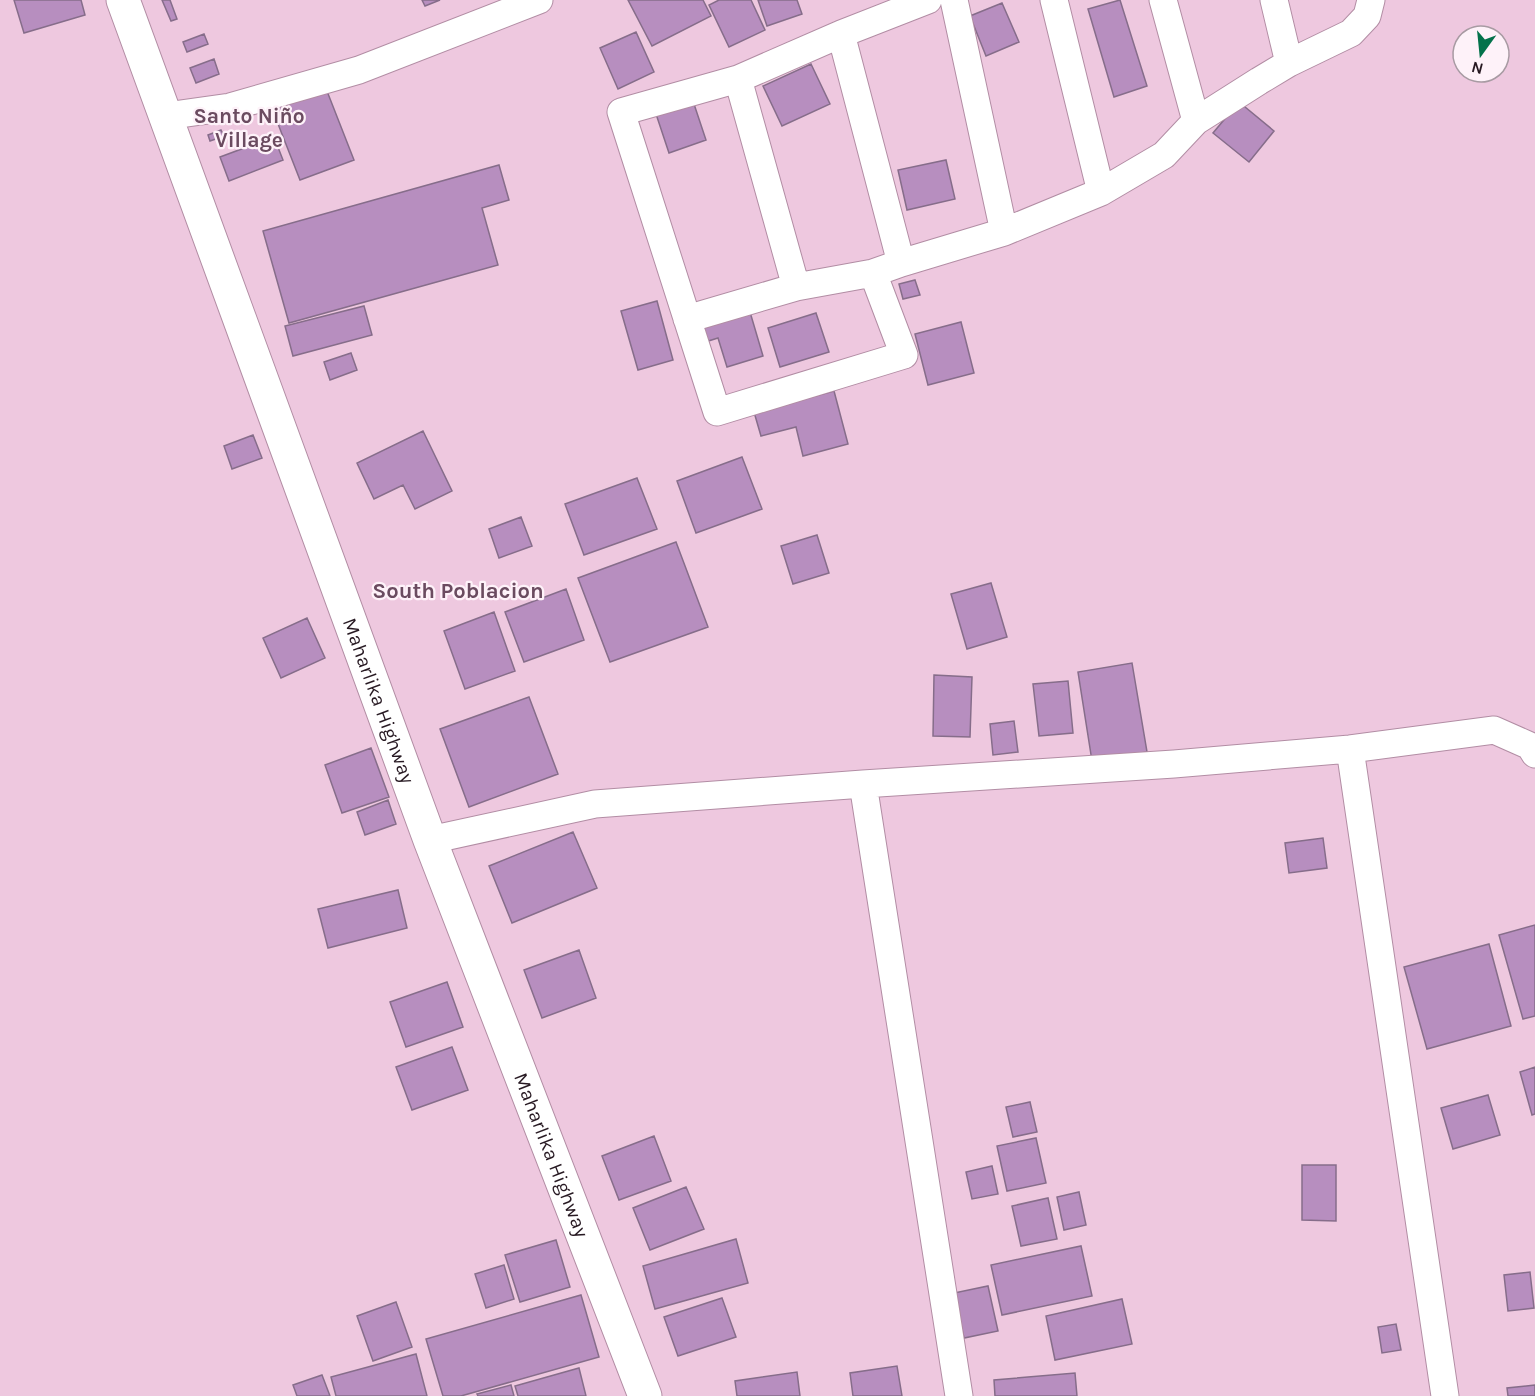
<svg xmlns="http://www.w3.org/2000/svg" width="1535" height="1396" viewBox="0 0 1535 1396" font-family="Karla,sans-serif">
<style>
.building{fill:#b78ebf;stroke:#866d8a;stroke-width:1.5}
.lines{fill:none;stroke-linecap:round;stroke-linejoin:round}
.street-casing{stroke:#b28da4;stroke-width:29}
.highway-casing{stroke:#b28da4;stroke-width:35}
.street{stroke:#fff;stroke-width:27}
.highway{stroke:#fff;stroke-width:33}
.labels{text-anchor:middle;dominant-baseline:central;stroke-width:4.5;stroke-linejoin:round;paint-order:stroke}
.street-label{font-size:20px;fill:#271922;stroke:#fef2f9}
.neighbourhood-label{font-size:21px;font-weight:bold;fill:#6b4b60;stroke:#fef2f9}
.quarter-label{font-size:22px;font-weight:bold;fill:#6b4b60;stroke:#fef2f9}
</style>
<rect width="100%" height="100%" fill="#eec8df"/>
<path class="building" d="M14,0H81L85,15L24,33Z
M162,0H170L177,19L171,21Z
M422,0H440L425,6Z
M628,0H703L711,16L652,46Z
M719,0H751L765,30L729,47L709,5Z
M758,0H797L802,14L767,26Z
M1120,0L1147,86L1114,97L1088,9Z
M1002,3L1019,42L986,56L970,16Z
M636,32L654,72L618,89L600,48Z
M204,34L208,44L187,52L183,42Z
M214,59L219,74L196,83L190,68Z
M811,64L830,104L782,126L763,86Z
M325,86L354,160L300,180L271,106Z
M693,101L706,140L669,153L656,114Z
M1239,102L1274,131L1249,162L1213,133Z
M221,130L224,136L210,141L208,135Z
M274,137L283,160L229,181L220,157Z
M946,160L955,199L907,210L898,170Z
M499,165L509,200L482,208L498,265L289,323L263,231Z
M915,280L920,295L903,299L899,284Z
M657,301L673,360L638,370L621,311Z
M364,306L372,335L293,356L285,326Z
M750,312L763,356L727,367L718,338L702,343L697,327Z
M816,313L829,352L780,367L768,328Z
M961,322L974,373L928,385L915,334Z
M351,353L357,370L330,380L324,362Z
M834,391L848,444L803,456L796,427L761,436L754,412Z
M423,431L452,491L415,509L403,485L374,499L357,463Z
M253,435L262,458L232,469L224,446Z
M742,457L762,509L696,533L677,481Z
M637,478L657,529L584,555L565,504Z
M521,517L532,546L499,558L489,529Z
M817,535L829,573L793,584L781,546Z
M676,542L708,627L610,662L578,578Z
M991,583L1007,637L967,649L951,594Z
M566,589L584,640L524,662L505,612Z
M494,612L515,671L465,689L444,631Z
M307,618L325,658L281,678L263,638Z
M1132,663L1147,752L1092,761L1078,672Z
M934,675L972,677L970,737L933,736Z
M1068,681L1073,733L1039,736L1033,684Z
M529,697L558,774L469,807L440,729Z
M1014,721L1018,752L993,755L990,724Z
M371,748L389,797L342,813L325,765Z
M388,800L396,824L365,835L357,812Z
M573,832L597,888L512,923L489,866Z
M1323,838L1327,868L1289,873L1285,843Z
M398,890L407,928L328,948L318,909Z
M1535,925V1016L1523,1019L1499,935Z
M1489,944L1511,1026L1427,1049L1404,967Z
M579,950L596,998L542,1018L524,970Z
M447,982L463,1027L406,1047L390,1002Z
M452,1047L468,1090L412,1110L396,1067Z
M1535,1067V1114L1532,1115L1520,1072Z
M1488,1095L1500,1135L1453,1149L1441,1108Z
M1030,1102L1037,1132L1013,1137L1006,1107Z
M654,1136L671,1181L619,1200L602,1156Z
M1036,1138L1046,1183L1007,1191L997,1146Z
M1302,1165H1336V1221L1302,1220Z
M992,1166L998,1194L972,1199L966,1172Z
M686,1187L704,1229L650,1250L633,1208Z
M1079,1192L1086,1225L1064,1230L1057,1197Z
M1048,1198L1057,1239L1021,1246L1012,1206Z
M736,1239L748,1283L655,1309L643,1266Z
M556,1240L570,1287L520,1302L505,1255Z
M1081,1246L1092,1296L1002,1315L991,1265Z
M504,1265L514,1299L486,1308L475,1274Z
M1530,1272L1534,1308L1508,1311L1504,1275Z
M988,1286L998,1331L964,1338L954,1293Z
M581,1295L599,1357L461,1396H443L426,1339Z
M722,1298L736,1337L678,1356L664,1317Z
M1122,1299L1132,1344L1055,1360L1046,1316Z
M396,1302L412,1347L373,1361L357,1316Z
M1396,1324L1401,1350L1382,1353L1378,1327Z
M416,1354L427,1396H336L331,1377Z
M897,1366L902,1396H853L850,1373Z
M579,1368L586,1396H518L515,1386Z
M797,1372L800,1396H737L735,1381Z
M1075,1373L1077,1396H995L994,1380Z
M322,1375L330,1396H297L293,1385Z
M511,1385L514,1396H478L477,1394Z
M1535,1385V1396H1508L1507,1388Z"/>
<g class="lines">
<g class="street-casing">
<path id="street" d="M954,0L1004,232
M1054,0L1101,192
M1163,0L1196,121
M1274,0L1289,63
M841,34L901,263
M738,79L796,287
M166,116L230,107L359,70L539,0
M873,273L904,355L717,412L621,112L738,79L841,34L928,0
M687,319L796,287L873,273L901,263L1004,232L1101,192L1164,155L1196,121L1259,81L1289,63L1351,33L1367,16L1371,0
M1350,749L1445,1396
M863,784L959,1396
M430,840L595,804L863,784L1174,764L1350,749L1494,730L1530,746L1535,754"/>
</g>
<g class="highway-casing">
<g id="highway">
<path id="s1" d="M123,0L430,840L645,1396"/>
</g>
</g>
<use href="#street" class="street"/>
<use href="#highway" class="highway"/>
</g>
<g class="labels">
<g class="street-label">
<text stroke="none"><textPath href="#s1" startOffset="746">Maharlika Highway</textPath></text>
<text stroke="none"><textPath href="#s1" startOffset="1232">Maharlika Highway</textPath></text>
</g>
<g class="neighbourhood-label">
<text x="249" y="116">Santo Niño<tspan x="249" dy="24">Village</tspan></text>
</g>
<g class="quarter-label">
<text x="458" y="591">South Poblacion</text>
</g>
</g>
<g transform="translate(1481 54) rotate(195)"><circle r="28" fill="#fef2f9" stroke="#a89ba3" stroke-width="1.5"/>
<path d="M0-4.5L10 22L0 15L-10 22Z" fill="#03724b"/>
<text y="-9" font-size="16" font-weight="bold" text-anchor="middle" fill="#271922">N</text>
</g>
</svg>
